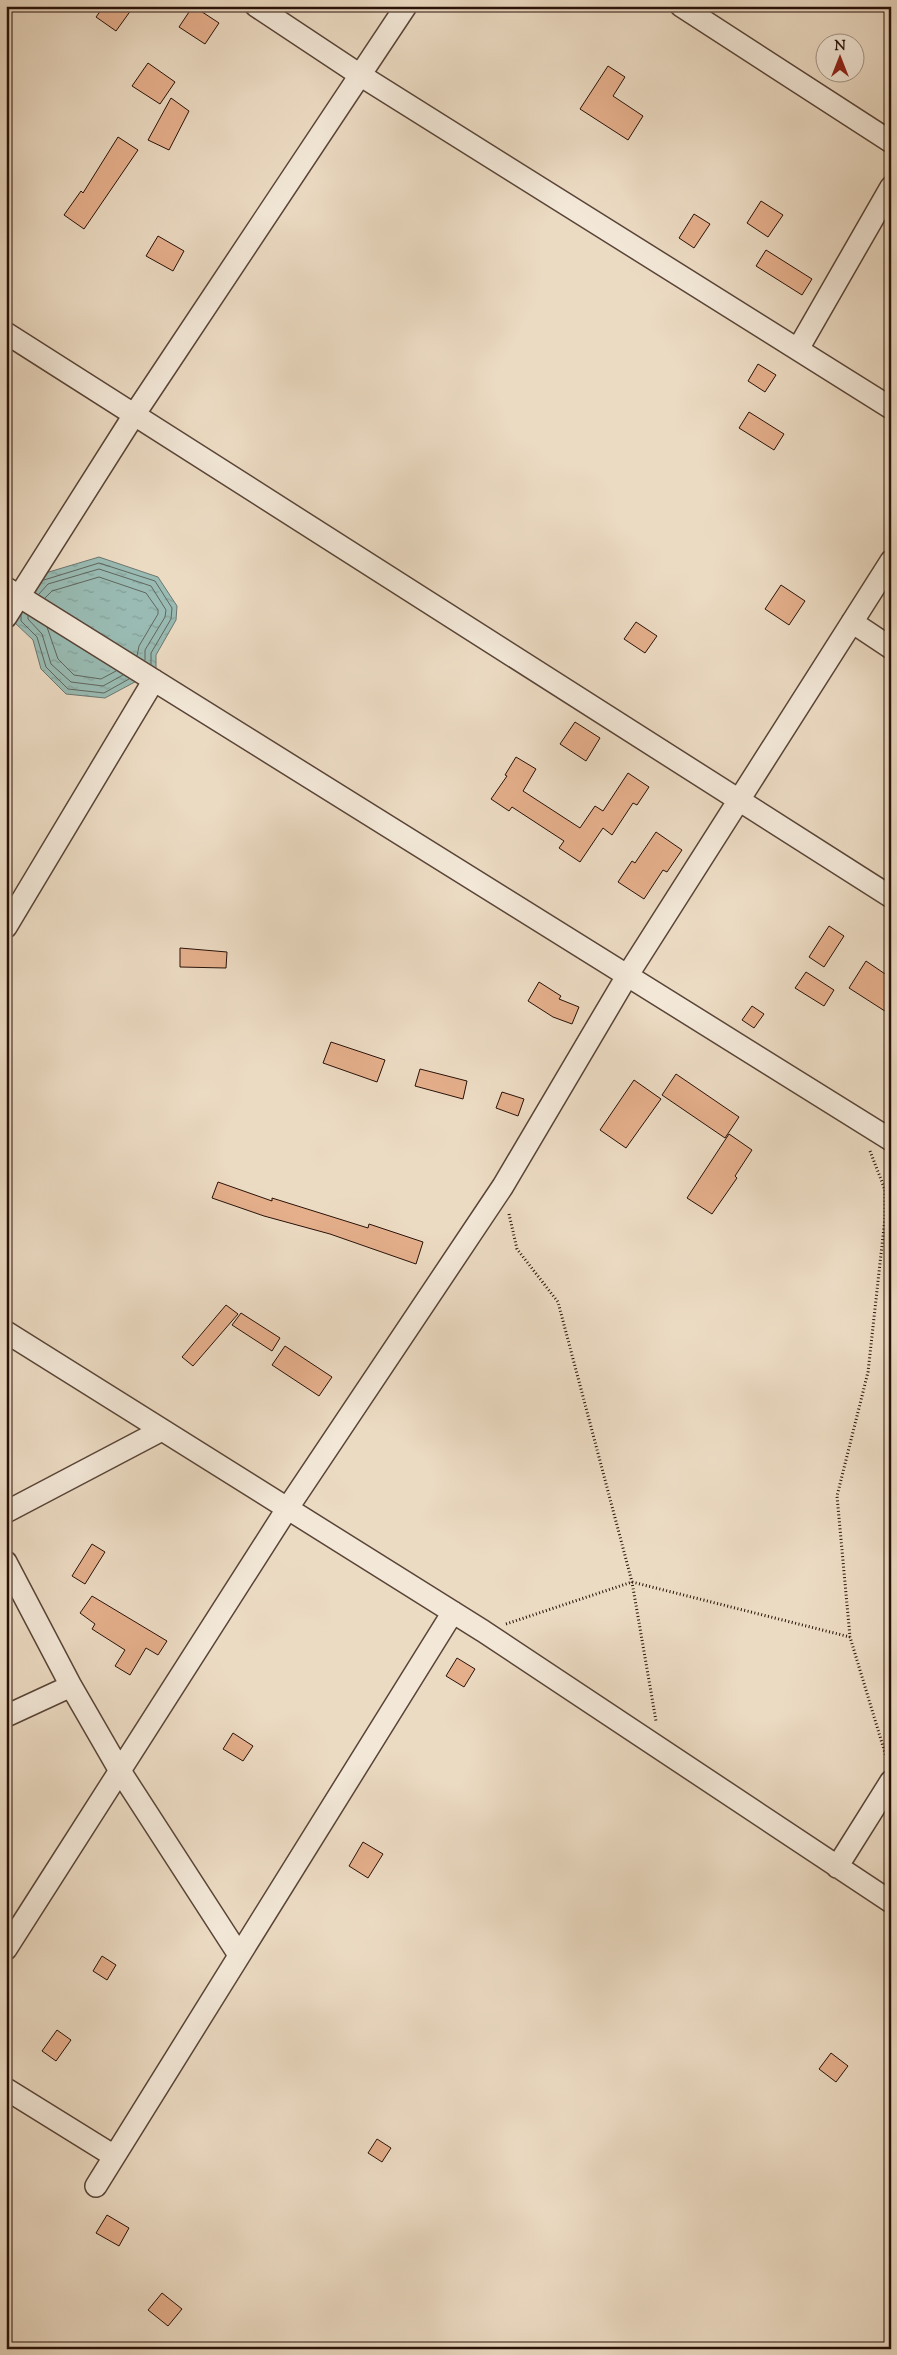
<svg xmlns="http://www.w3.org/2000/svg" width="897" height="2355" viewBox="0 0 897 2355" font-family="'Sorts Mill Goudy',serif">
<style>
.water{fill:url(#water-ripples);stroke:#6c776f}
.lines{fill:none;stroke-linecap:round;stroke-linejoin:round}
.shore{stroke:#60665e;stroke-width:1}
.building{fill:#e5af8c;stroke:#281108}
.minor-casing{stroke:#594437;stroke-width:24}
.path{stroke:#281108;stroke-width:3;stroke-dasharray:1 2.5;stroke-linecap:butt}
.minor{stroke:#f3e8d8;stroke-width:21}
</style>
<defs>
<pattern id="water-ripples" width="26" height="14" patternUnits="userSpaceOnUse" patternTransform="scale(1.25)"><rect width="26" height="14" fill="#99bbb3"/><path d="M2 4q2-2 4 0t4 0M15 11q2-2 4 0t4 0" fill="none" stroke="#84a098"/></pattern>
</defs>
<rect width="100%" height="100%" fill="#ecdbc3"/>
<filter id="stains"><feTurbulence type="fractalNoise" baseFrequency=".004" numOctaves="4"/><feColorMatrix values="0 0 0 0 .2 0 0 0 0 .09 0 0 0 0 .02 0 0 0 .5 -.17"/></filter>
<radialGradient id="worn" r=".72"><stop offset=".6" stop-color="#630" stop-opacity="0"/><stop offset="1" stop-color="#630" stop-opacity=".3"/></radialGradient>
<path class="water" d="M99,557L158,577L177,606L176,620L156,655V673L146,676L105,698L66,694L41,669L33,640L14,622L42,574Z"/>
<g class="lines">
<path class="shore" d="M44,580L99,563L155,581L172,608L171,619L151,653V664
M39,594L48,584L99,569L151,586L166,610L165,617L145,650V660
M45,598L52,591L99,577L146,593L158,610V614L139,646L137,656
M21,615V621L37,637L46,667L68,689L104,693L129,679
M28,616V619L42,634L51,664L71,682L103,686L123,675
M47,627L58,659L74,675L101,679L116,671"/>
</g>
<path class="building" d="M104,6H134L116,31L96,17Z
M193,6L219,23L205,44L179,27Z
M148,63L175,82L160,104L132,86Z
M608,66L625,77L613,96L643,116L628,140L580,109Z
M171,98L189,111L169,150L148,140Z
M118,137L138,150L84,229L64,215L81,191L83,193Z
M761,201L783,215L768,237L747,223Z
M694,214L710,224L694,248L679,238Z
M158,236L184,251L173,271L146,256Z
M766,250L812,279L802,295L756,266Z
M758,364L776,375L765,392L748,381Z
M749,412L784,434L774,450L739,428Z
M781,585L805,601L789,625L765,609Z
M636,622L657,636L645,653L624,639Z
M575,722L600,738L586,761L560,744Z
M516,757L536,769L523,791L580,828L595,806L603,811L628,773L649,787L637,805L633,803L612,835L603,828L580,862L559,848L564,841L512,807L509,811L491,799L507,776L505,775Z
M656,832L682,850L667,872L663,870L644,899L618,882L632,861L635,863Z
M829,926L844,936L824,967L809,957Z
M180,948L227,952L226,968L180,967Z
M866,961L891,978V1015L849,988Z
M806,972L834,990L824,1006L795,988Z
M539,982L561,996L559,999L579,1007L572,1024L553,1017L528,1001Z
M752,1006L764,1014L754,1028L742,1020Z
M331,1042L385,1060L377,1082L323,1063Z
M420,1069L467,1081L463,1099L415,1086Z
M676,1074L739,1117L725,1138L662,1095Z
M634,1080L661,1099L626,1148L600,1130Z
M502,1092L524,1099L518,1116L496,1108Z
M729,1134L752,1150L735,1176L737,1178L712,1214L687,1198Z
M218,1182L272,1201V1198L368,1228L369,1224L423,1242L416,1264L330,1234L264,1216L212,1198Z
M226,1305L238,1314L193,1366L182,1357Z
M241,1313L280,1338L272,1351L232,1325Z
M285,1346L332,1377L319,1396L272,1365Z
M92,1544L105,1552L85,1584L72,1576Z
M92,1596L167,1641L158,1655L146,1648L130,1675L115,1666L125,1650L92,1629L95,1624L80,1613Z
M457,1658L475,1669L464,1687L446,1676Z
M233,1733L253,1746L243,1761L223,1749Z
M363,1842L383,1854L368,1878L349,1866Z
M102,1956L116,1965L107,1980L93,1971Z
M57,2030L71,2040L56,2061L42,2051Z
M831,2053L848,2066L836,2082L819,2069Z
M377,2139L391,2148L382,2162L368,2153Z
M107,2215L129,2228L119,2246L96,2233Z
M162,2293L182,2309L168,2326L148,2310Z"/>
<g class="lines">
<g class="minor-casing">
<path id="minor" d="M256,6L360,75L891,408
M681,6L891,142
M6,333L891,897
M798,349L891,187
M6,588L891,1140
M6,617L134,415L406,6
M852,622L891,648
M6,927L154,680
M6,1332L483,1631L891,1902
M6,1512L162,1430
M6,1562L71,1686L120,1771L239,1955
M6,1716L71,1686
M837,1867L891,1781
M6,1949L287,1509L503,1186L627,976L891,561
M6,2089L114,2156
M96,2186L453,1612"/>
</g>
<path class="path" d="M870,1151L885,1190V1218L868,1372L837,1496L850,1637L888,1763
M886,1192L891,1203
M509,1214L517,1249L558,1302L632,1582L656,1721
M506,1624L632,1582L850,1637"/>
<use href="#minor" class="minor"/>
</g>
<rect width="897" height="2355" fill="none" stroke="#ecdbc3" stroke-width="25"/>
<rect x="8" y="8" width="882" height="2340" fill="none" stroke="#281108" stroke-width="2.5"/>
<rect x="12" y="12" width="872" height="2330" fill="none" stroke="#281108"/>
<g transform="translate(840 58)"><circle r="24" fill="#f3e8d8" stroke="#a29285"/>
<path d="M0-4L9 19L0 12L-9 19Z" fill="#8f2418"/>
<text y="-8" font-size="14" font-weight="bold" text-anchor="middle" fill="#281108">N</text>
</g>
<rect width="100%" height="100%" filter="url(#stains)"/>
<rect width="100%" height="100%" fill="url(#worn)"/>
</svg>
